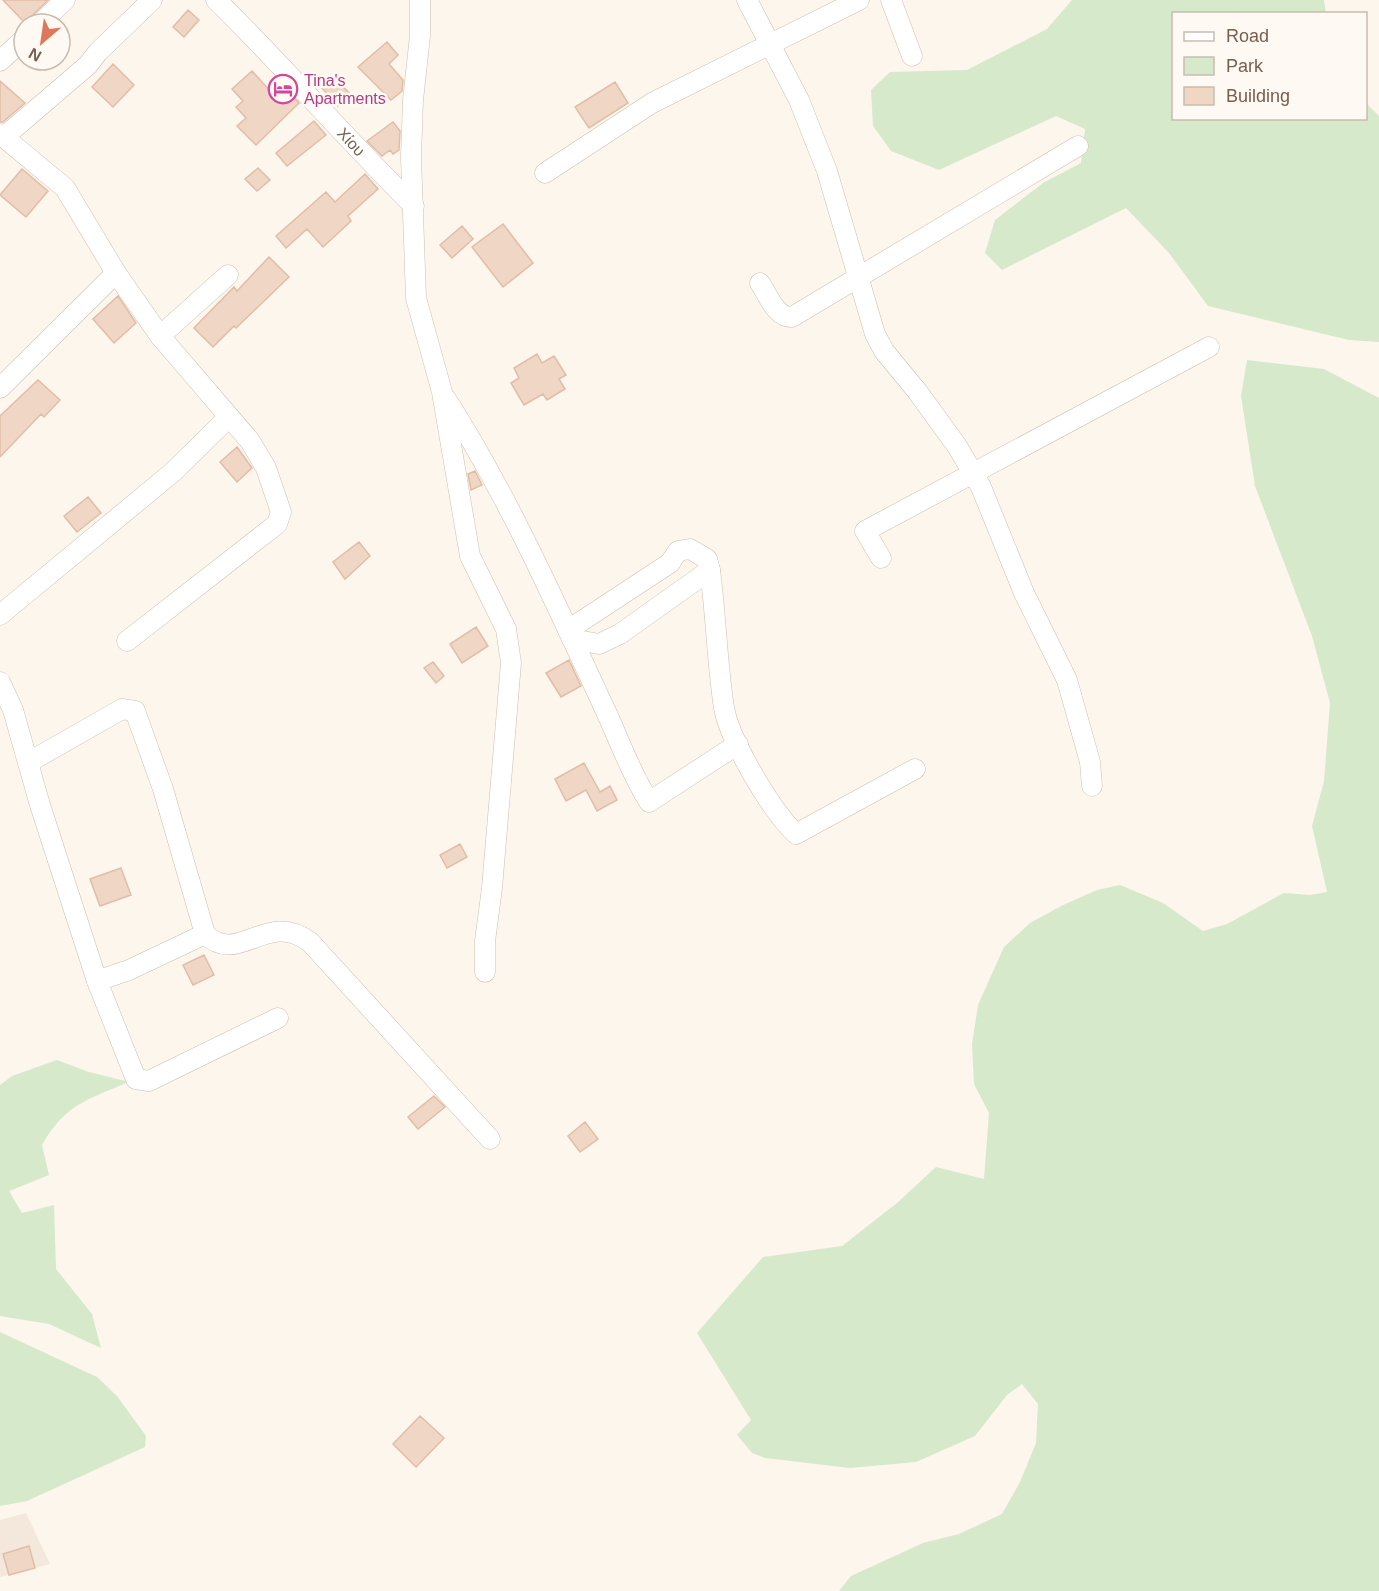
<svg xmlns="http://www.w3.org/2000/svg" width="1379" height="1591" viewBox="0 0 1379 1591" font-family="Helvetica,sans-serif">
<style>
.residential{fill:#f3e8db}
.green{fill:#d7e9cb}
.building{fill:#f0d6c5;stroke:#e1bda7;stroke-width:1.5}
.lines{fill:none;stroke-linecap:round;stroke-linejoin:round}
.minor-casing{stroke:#cebeb1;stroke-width:21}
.minor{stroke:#fff;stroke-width:20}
.labels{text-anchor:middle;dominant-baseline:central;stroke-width:5;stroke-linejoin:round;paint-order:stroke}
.hotel-label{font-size:16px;fill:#b23c85;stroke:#fefaf3;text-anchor:start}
.street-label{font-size:16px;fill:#775e4f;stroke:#fefaf3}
</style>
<rect width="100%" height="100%" fill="#fcf6ec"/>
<path class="residential" d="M26,1513L50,1564L0,1577V1520Z"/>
<path class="green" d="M1072,0H1324L1326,13L1174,14V118H1366V103L1379,116V342L1349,340L1208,306L1169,253L1126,208L1002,270L985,253L995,220L1043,183L1081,163L1085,129L1056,116L939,170L891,151L873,126L871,90L890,72L967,70L1047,29Z
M1247,360L1324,369L1379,398V1591H839L851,1576L923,1543L959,1534L1002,1514L1020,1482L1036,1443L1038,1404L1022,1384L1007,1395L975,1436L916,1462L850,1468L765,1458L752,1453L737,1435L751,1420L697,1333L763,1257L842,1246L897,1203L936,1167L984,1179L989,1113L974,1084L972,1044L978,1005L1004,947L1030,923L1061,906L1097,890L1120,885L1163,903L1203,931L1227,924L1284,893L1310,895L1327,892L1312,826L1324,781L1330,703L1312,636L1255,486L1241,396Z
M57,1060L89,1072L129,1082C89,1099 65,1104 42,1145L49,1175L9,1191L22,1213L54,1205L56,1269L92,1314L101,1348L49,1324L0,1316V1085L12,1076Z
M0,1332L97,1377L117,1396L146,1436L145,1447L27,1501L0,1506Z"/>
<path class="building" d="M3,0H48L25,23Z
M188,10L199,20L184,37L173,27Z
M387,42L398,55L389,64L403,80L402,91L391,100L358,67Z
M113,64L134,85L113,107L92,87Z
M252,71L271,92L280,83L299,103L256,145L237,126L246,118L236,107L243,101L232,89Z
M333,76L351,95L338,106L321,87Z
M0,81L25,103L3,122H0Z
M615,82L628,103L589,128L575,107Z
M314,121L326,135L287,166L276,153Z
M393,122L400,131L399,150L393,154L390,150L382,156L367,141Z
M258,168L270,180L257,191L245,179Z
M22,169L48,191L26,217L0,195Z
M365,174L378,189L348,216L351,221L323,247L307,229L286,248L276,236L326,192L335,202Z
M503,224L533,263L503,287L472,247Z
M462,226L473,239L452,258L440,245Z
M269,257L289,277L236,328L234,326L213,347L194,328L234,287L237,291Z
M118,296L136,323L114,343L93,319Z
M537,354L542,363L554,356L566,375L559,379L565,389L547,400L543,394L524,405L511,383L519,378L514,368Z
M38,380L60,400L44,417L41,414L0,457V416Z
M237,447L252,468L237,482L220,462Z
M475,471L482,485L471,490L468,474Z
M88,497L101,513L77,532L64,516Z
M359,542L370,556L345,579L333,562Z
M476,627L488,646L462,663L450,644Z
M569,660L581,686L561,697L546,673Z
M433,662L444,676L436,683L424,668Z
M584,763L600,792L610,786L617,800L597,811L586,790L566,801L555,779Z
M460,844L467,857L447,868L440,855Z
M121,868L131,895L100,906L90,879Z
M204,955L214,975L193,985L183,965Z
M434,1096L445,1107L418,1129L408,1117Z
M585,1122L598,1139L580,1152L568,1136Z
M420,1416L444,1438L416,1467L393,1444Z
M29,1546L35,1568L9,1575L3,1554Z"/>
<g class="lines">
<g class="minor-casing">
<g id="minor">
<path id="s1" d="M216,0C284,66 346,139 414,206"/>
<path d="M420,0V36L413,100L411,157L416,298L442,392L470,556L506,629L511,663L492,888L485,941V972"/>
<path d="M747,0L799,100L827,171L875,334L884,351L917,391L957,446L981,487L1024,593L1067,680L1090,762L1092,786"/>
<path d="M891,0L912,56"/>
<path d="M40,24L65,0"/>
<path d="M0,61L24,39"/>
<path d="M0,134L65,188L116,273L160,336L250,441L266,468L281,512L277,524L127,641"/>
<path d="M4,137L88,65L98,52L152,0"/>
<path d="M545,173L652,103L859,0"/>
<path d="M760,283C768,295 776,318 792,317L1078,146"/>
<path d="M160,336L228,275"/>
<path d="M0,388L116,273"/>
<path d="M446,399C508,496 554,600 602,703C618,736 629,770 649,802L738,744"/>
<path d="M881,558L865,531L1209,347"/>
<path d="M0,615L173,472L229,417"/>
<path d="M568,630L670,563L678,551L690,549L707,559L710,570"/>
<path d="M572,639L599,644L620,634L710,570C716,616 717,662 724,708C730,741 771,810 796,834L915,769"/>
<path d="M0,682L13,710L40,805L97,981L136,1079L149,1081L278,1018"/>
<path d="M29,762L122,709L135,711L163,789L205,934C239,967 266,909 310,942L490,1139"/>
<path d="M97,981L129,970L205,934"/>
</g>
</g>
<use href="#minor" class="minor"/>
</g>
<defs>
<g id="hotel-ring" transform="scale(1.5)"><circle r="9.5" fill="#fefaf3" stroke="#d1479c" stroke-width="1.5"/><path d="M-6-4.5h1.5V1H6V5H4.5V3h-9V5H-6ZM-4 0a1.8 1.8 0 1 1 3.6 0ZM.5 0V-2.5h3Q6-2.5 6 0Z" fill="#d1479c"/></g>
</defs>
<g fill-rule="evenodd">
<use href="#hotel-ring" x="283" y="89"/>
</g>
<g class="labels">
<g class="hotel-label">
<text x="304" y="80">Tina's<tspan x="304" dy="18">Apartments</tspan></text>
</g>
<g class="street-label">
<text stroke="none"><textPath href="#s1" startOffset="196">Χίου</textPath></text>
</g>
</g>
<rect x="1172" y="12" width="195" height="108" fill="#fefaf3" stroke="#c8bcb1" stroke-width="1.5"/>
<rect x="1184" y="32" width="30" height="9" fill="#ffffff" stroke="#c8bcb1" stroke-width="1.5"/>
<text x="1226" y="42" font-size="18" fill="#775e4f">Road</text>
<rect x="1184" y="57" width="30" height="18" fill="#d7e9cb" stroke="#c8bcb1" stroke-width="1.5"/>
<text x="1226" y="72" font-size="18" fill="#775e4f">Park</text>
<rect x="1184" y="87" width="30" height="18" fill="#f0d6c5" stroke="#c8bcb1" stroke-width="1.5"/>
<text x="1226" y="102" font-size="18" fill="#775e4f">Building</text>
<g transform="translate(42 42) rotate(209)"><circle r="28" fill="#fefaf3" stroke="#c8bcb1" stroke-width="1.5"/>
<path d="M0-4.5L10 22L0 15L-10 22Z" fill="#dd785a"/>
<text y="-9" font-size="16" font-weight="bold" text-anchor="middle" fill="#775e4f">N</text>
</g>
</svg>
